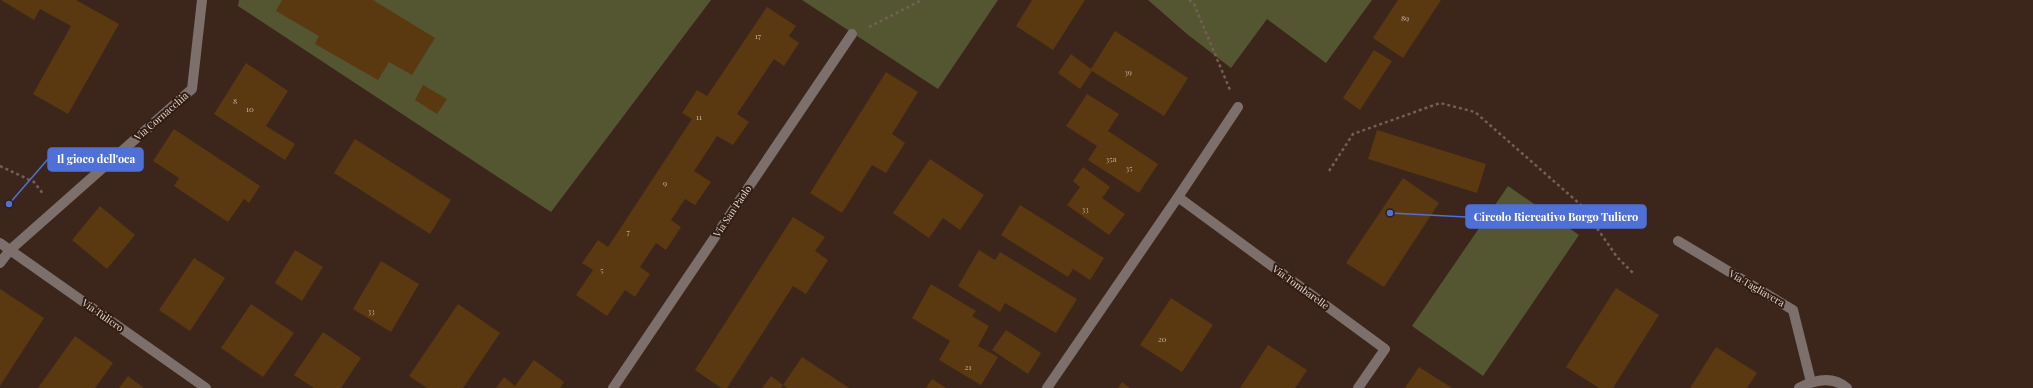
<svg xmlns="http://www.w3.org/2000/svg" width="2033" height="388" viewBox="0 0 2033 388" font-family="'Playfair Display',serif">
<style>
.green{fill:#535631}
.building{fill:#5a3910}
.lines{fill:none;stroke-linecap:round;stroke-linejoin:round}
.path{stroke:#735f55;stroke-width:2.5;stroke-dasharray:3 3;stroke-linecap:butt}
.minor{stroke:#7d706c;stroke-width:10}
.labels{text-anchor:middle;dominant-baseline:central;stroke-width:4;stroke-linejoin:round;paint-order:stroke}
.number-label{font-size:8px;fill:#c3b0a0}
.street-label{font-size:10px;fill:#e6d7d0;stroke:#311c12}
.leader{fill:none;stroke:#4f70d6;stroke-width:1.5}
.callout-dot{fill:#4f70d6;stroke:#311c12;stroke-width:1.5}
.callout{fill:#4f70d6;stroke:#4f70d6;stroke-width:1.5}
.callout-label{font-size:11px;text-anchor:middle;font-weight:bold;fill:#fff}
</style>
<rect width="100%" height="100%" fill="#3c261b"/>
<path class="green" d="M239,0H711L551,212L238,6Z
M802,0H998L938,89Z
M1148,0H1372L1326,63L1267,19L1231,68L1187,34Z
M1508,186L1579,235L1483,376L1412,326Z"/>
<path class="building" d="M1,0H76L119,24L68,114L33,94L71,26L40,9L34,20Z
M282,0H373L435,38L412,75L389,62L378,80L315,44L319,36L276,11Z
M1032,0H1085L1053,50L1016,26Z
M1398,0H1441L1403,58L1373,38Z
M767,7L796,26L789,36L799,43L784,66L774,59L737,114L749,122L733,145L717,136L694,171L711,182L695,205L685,199L671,220L681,227L666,250L656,243L640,267L650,274L635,297L625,290L607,316L576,295L593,270L582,263L598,240L608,247L692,119L682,113L697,90L707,96Z
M1115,31L1188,78L1164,116L1092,71L1080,89L1058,73L1071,54L1091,69Z
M1374,50L1392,61L1360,110L1343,98Z
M246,63L288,91L266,126L295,144L285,160L214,114Z
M886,72L918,92L892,134L905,143L886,173L872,165L842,213L810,193Z
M423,85L447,99L437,114L415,100Z
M1087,94L1119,114L1108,131L1158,164L1139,193L1088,160L1097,146L1066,126Z
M174,129L260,186L249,203L244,199L228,222L174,186L179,178L153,161Z
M1377,130L1486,164L1477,193L1368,159Z
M355,139L451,200L430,234L334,173Z
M930,159L984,195L960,230L943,218L929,238L893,213Z
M1083,167L1110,187L1102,198L1125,214L1109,235L1067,205L1080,187L1073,181Z
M1403,178L1439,203L1384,287L1346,263Z
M1020,205L1104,258L1090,280L1073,269L1068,277L1001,235Z
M100,206L135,235L107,269L72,240Z
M793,217L825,237L815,251L828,260L806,294L793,286L727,388H721L695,370Z
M295,250L323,267L302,301L275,283Z
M979,250L995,260L1000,252L1077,299L1056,333L1005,303L1000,312L958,286Z
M194,258L225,278L190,331L159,310Z
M381,261L419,284L391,332L353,309Z
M931,284L976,311L972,316L989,326L978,346L998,357L981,385L939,360L950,341L912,318Z
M1616,288L1659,315L1613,388H1599L1566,367Z
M0,289L44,318L0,386Z
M1171,298L1213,325L1182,372L1140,345Z
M251,304L294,333L263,377L221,348Z
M458,304L500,333L463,388H427L409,376Z
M1006,330L1041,353L1028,374L992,350Z
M323,332L361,358L341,388H314L294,375Z
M75,336L113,363L95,388H38Z
M1268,345L1307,370L1295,388H1240Z
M1716,347L1757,373L1747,388H1690Z
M802,357L849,388H787L783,385L781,388H762L771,376L783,385Z
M534,360L564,382L560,388H496L504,377L515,386Z
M1419,367L1452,388H1405Z
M128,376L144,388H119Z
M932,379L946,388H926Z
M1122,382L1130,388H1118Z"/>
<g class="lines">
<path class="path" d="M1189,0L1194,4L1230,90
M869,27L922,0
M0,166L34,182L44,195
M1329,171L1353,134L1440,103L1475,112L1581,205L1617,257L1634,274"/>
<path class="minor" d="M1178,197L1238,107
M1678,241L1793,310L1811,382
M0,243L206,388
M0,263L10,250L192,89L202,0
M613,388L852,34
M1047,388L1178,197L1385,349L1358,388
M1799,388C1814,380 1832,375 1847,388"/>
</g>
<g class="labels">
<g class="number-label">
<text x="1405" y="17">89</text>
<text x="758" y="35">17</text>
<text x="1128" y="71">39</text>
<text x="235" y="100">8</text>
<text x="250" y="108">10</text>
<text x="699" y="116">11</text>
<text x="1111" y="158">35a</text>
<text x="1129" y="167">35</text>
<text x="665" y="182">9</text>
<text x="1085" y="208">33</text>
<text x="628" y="231">7</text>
<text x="602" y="269">5</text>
<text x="371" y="310">33</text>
<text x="1162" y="338">20</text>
<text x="968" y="366">21</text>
</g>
<g class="street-label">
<text transform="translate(161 116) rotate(-41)">Via Cornacchia</text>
<text transform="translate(732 211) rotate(-56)">Via San Paolo</text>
<text transform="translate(1301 287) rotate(36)">Via Tombarelle</text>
<text transform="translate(1757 288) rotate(30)">Via Tagliavera</text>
<text transform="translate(103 315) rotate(35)">Via Tuliero</text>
</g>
</g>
<path class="leader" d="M9 204L48 159M1390 213L1466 217"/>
<g class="callout-dot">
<circle cx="9" cy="204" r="4"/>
<circle cx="1390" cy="213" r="4"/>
</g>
<g class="callout">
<rect x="48" y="148" width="95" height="23" rx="4"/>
<rect x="1466" y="205" width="180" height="23" rx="4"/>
</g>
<g class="callout-label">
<text x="96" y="163">Il gioco dell'oca</text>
<text x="1556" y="221">Circolo Ricreativo Borgo Tuliero</text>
</g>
</svg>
